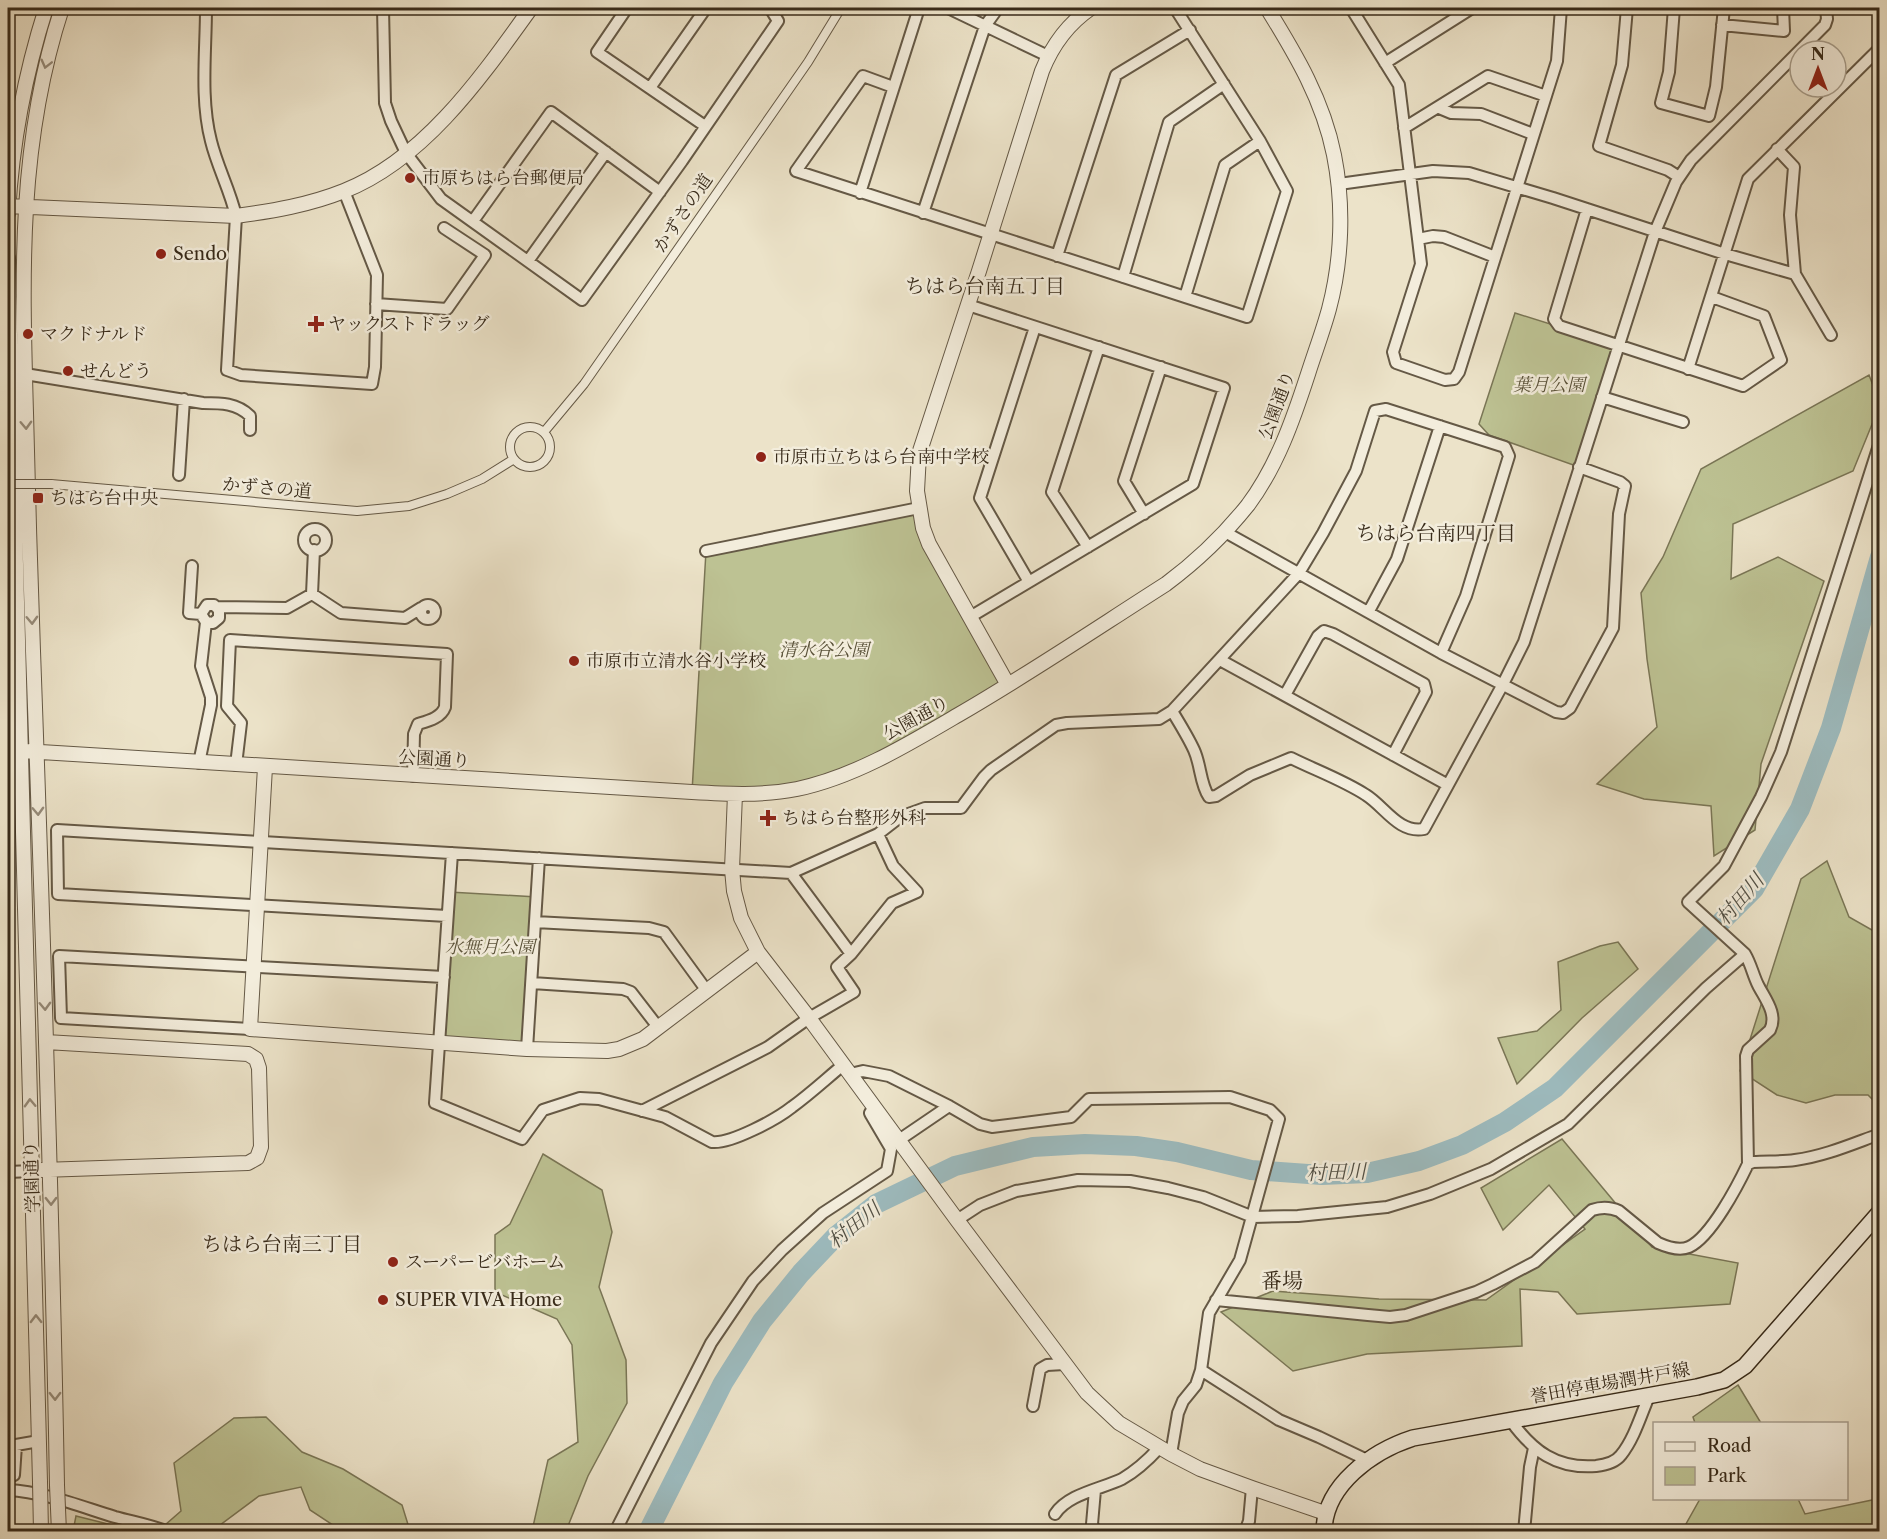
<svg xmlns="http://www.w3.org/2000/svg" width="1887" height="1539" viewBox="0 0 1887 1539" font-family="'Libre Caslon Text','Noto Serif JP',serif">
<style>
.green{fill:#bdc293;stroke:#7a7656;stroke-width:1.5}
.lines{fill:none;stroke-linecap:round;stroke-linejoin:round}
.river{stroke:#9dbcc0;stroke-width:20}
.pedestrian-casing{stroke:#655946;stroke-width:10}
.minor-casing{stroke:#655946;stroke-width:14}
.tertiary-casing{stroke:#655946;stroke-width:16}
.secondary-casing{stroke:#382b1a;stroke-width:18}
.pedestrian{stroke:#f3eddc;stroke-width:8}
.minor{stroke:#f3eddc;stroke-width:10}
.tertiary{stroke:#f3eddc;stroke-width:14}
.secondary{stroke:#f3eddc;stroke-width:15}
.pedestrian-bridge-casing{stroke:#655946;stroke-width:10;stroke-linecap:butt}
.tertiary-bridge-casing{stroke:#655946;stroke-width:16;stroke-linecap:butt}
.pedestrian-bridge{stroke:#f3eddc;stroke-width:8}
.tertiary-bridge{stroke:#f3eddc;stroke-width:14}
.oneway{stroke:#968c7b}
.poi-dot{fill:#8f2418;stroke:#f3eddc;stroke-width:2}
.labels{text-anchor:middle;dominant-baseline:central;stroke-width:5;stroke-linejoin:round;paint-order:stroke}
.poi-label{font-size:18px;fill:#382b1a;stroke:#f3eddc;text-anchor:start}
.street-label{font-size:18px;fill:#382b1a;stroke:#f3eddc}
.park-label{font-size:18px;font-style:italic;fill:#595138;stroke:#f3eddc}
.neighbourhood-label{font-size:20px;fill:#382b1a;stroke:#f3eddc}
.water-label{font-size:20px;font-style:italic;fill:#514f44;stroke:#f3eddc}
.quarter-label{font-size:21px;fill:#382b1a;stroke:#f3eddc}
</style>
<rect width="100%" height="100%" fill="#ece3c9"/>
<filter id="stains"><feTurbulence type="fractalNoise" baseFrequency=".00333" numOctaves="4"/><feColorMatrix values="0 0 0 0 .2 0 0 0 0 .09 0 0 0 0 .02 0 0 0 .5 -.17"/></filter>
<radialGradient id="worn" r=".72"><stop offset=".6" stop-color="#630" stop-opacity="0"/><stop offset="1" stop-color="#630" stop-opacity=".3"/></radialGradient>
<path class="green" d="M1515,313L1620,346L1579,467L1489,435L1479,424Z
M1869,375L1879,401V407L1853,471L1733,524L1731,579L1778,557L1824,581L1761,764L1755,830L1714,856L1711,806L1644,799L1597,784L1657,727L1647,659L1641,593L1663,557L1701,469Z
M919,508L929,544L1008,685L910,743L797,789L692,792L706,551Z
M1827,861L1849,917L1879,934V1106L1868,1095H1835L1806,1103L1777,1095L1740,1071L1801,879Z
M449,892L537,897L527,1049L440,1043Z
M1618,942L1638,969L1582,1018L1517,1084L1498,1038L1537,1031L1561,1010L1558,962L1600,946Z
M1562,1139L1652,1247L1738,1263L1730,1304L1577,1314L1558,1292L1520,1289L1522,1346L1367,1354L1293,1371L1221,1312L1273,1291L1379,1299L1486,1300L1585,1229L1549,1185L1503,1230L1481,1188Z
M543,1154L602,1190L612,1232L599,1287L626,1360L627,1403L588,1476L566,1531H532L548,1460L578,1442L572,1345L557,1319L495,1292V1235L510,1224Z
M1738,1385L1761,1423H1695L1693,1417Z
M266,1417L302,1452L343,1469L402,1505L410,1531H342L310,1510L301,1487L259,1496L212,1531L157,1532L181,1511L174,1463L234,1418Z
M1879,1496V1531H1682L1700,1499H1798L1805,1514L1872,1500Z
M76,1516L136,1531H73Z"/>
<g class="lines">
<path class="river" d="M648,1532L723,1383L762,1321L801,1273L837,1235L876,1204L955,1166L1033,1147L1085,1144L1136,1146L1177,1152L1251,1170L1322,1175L1367,1173L1419,1161L1462,1145L1505,1122L1555,1088L1754,889L1800,809L1831,728L1880,557"/>
<g class="pedestrian-casing">
<path id="pedestrian" d="M510 447a20 20 0 1 1 40 0a20 20 0 1 1-40 0Z
M544,432L584,384L808,62L841,8
M51,484L357,511L409,506L447,494L482,479L514,459"/>
</g>
<g class="minor-casing">
<path id="minor" d="M206,8C206,51 200,99 211,141C217,166 230,190 236,216L227,370L241,375L372,384L375,367L377,275L344,191
M383,8L385,103L391,121L406,153L441,199L582,300L682,161L778,21L770,8
M627,8L597,52L705,126
M948,8L1048,56
M1351,8L1399,85L1418,239L1421,264L1393,352L1396,363L1445,380L1454,379L1459,372L1557,61L1561,8
M1627,8L1622,65L1599,146L1668,170L1679,177
M1674,8L1669,72L1661,103L1709,116L1716,87L1724,8
M1722,25L1784,31L1783,8
M1385,63L1472,8
M893,87L863,76L796,171L1247,317L1287,191L1260,141L1175,8
M650,88L706,8
M1439,108L1451,113L1481,114L1533,134
M1404,128L1488,76L1546,96
M1777,149L1794,167L1790,215L1795,274L1831,335
M1339,184L1433,171L1469,173L1553,198L1725,254L1795,274
M860,193L919,8
M1587,209L1554,319L1559,326L1743,386L1781,360L1764,316L1712,297
M923,213L985,26L998,8
M473,221L551,112L660,192
M1418,239L1433,236L1444,237L1495,257
M1057,256L1116,75L1190,30
M528,261L606,152
M1123,277L1169,122L1224,84
M1185,297L1225,165L1260,141
M376,304L447,309L485,255L444,228
M968,305L1224,388L1193,484L970,617
M1688,369L1748,179L1880,48
M25,374L203,403C221,403 237,403 250,416V430
M1602,397L1683,422
M179,475L184,399
M1144,514L1124,481L1161,367
M304 540a11 11 0 1 1 22 0a11 11 0 1 1-22 0Z
M1225,532L1441,653L1556,712L1563,713L1570,708L1613,628L1619,514L1625,486L1620,482L1579,467
M1088,547L1052,492L1099,347
M706,551L919,508
M192,566L189,613L201,614
M1029,582L980,498L1035,327
M312,594L314,550
M421 612a7 7 0 1 1 14 0a7 7 0 1 1-14 0Z
M217,607L287,608L312,594L341,613L405,618L421,608
M1369,611L1397,559L1440,426
M1220,660L1448,785
M1285,695L1318,636L1324,631L1333,634L1424,684L1426,692L1393,755
M1172,711C1180,724 1188,737 1194,750C1201,765 1200,784 1209,797L1216,796L1250,775L1291,758C1315,770 1343,780 1366,795C1384,806 1399,834 1424,829L1503,684L1524,642L1655,232L1676,182L1691,160L1825,25L1827,19L1826,8
M199,763L211,705V697L201,666L206,622L201,614L207,605H214L219,610V618L213,623L206,622
M236,765L241,723L227,706L230,640L447,654L445,707C441,718 428,721 418,724L414,734L413,776
M452,853L435,1103L522,1139L543,1110L580,1098L599,1099L665,1117L712,1142C731,1144 777,1119 792,1107C810,1094 826,1079 843,1065
M791,873L851,954
M447,916L58,894L57,830L791,873L878,834L900,817L925,808H961L984,777L991,770L1056,725L1067,723L1159,719L1172,711L1299,573L1323,533L1356,471L1375,411L1386,409L1505,447L1509,456L1466,596L1441,653
M535,922L649,928L664,932L707,991
M8,959V963
M532,983L623,989L631,992L658,1027
M250,1029L61,1018L59,956L444,977
M527,1049L539,858
M850,1074L863,1071L889,1076L949,1106L980,1124L992,1127L1071,1117L1089,1099L1230,1097L1270,1110L1279,1119L1240,1260L1209,1313L1201,1370L1196,1385L1183,1401L1178,1413L1171,1454
M642,1111L768,1047L809,1018L854,992L837,967L851,954L892,903L917,892L893,866L878,834
M899,1140L949,1106
M1748,1164L1746,1056L1748,1050L1770,1030C1778,1014 1765,999 1758,985C1753,975 1751,964 1745,954L1688,902L1724,866L1761,797L1781,752L1880,442
M8,1172L32,1171
M957,1220L980,1205L1016,1191L1078,1180L1130,1181L1168,1188L1203,1197L1253,1217L1298,1216L1387,1207L1430,1194L1491,1169L1568,1124L1706,988L1745,954
M1216,1300L1368,1315L1390,1317L1406,1315L1476,1292L1493,1284L1535,1262L1592,1210C1601,1207 1610,1207 1619,1211L1658,1243C1667,1247 1680,1251 1689,1247C1711,1237 1738,1185 1748,1164L1753,1162C1767,1161 1781,1162 1795,1160C1825,1156 1852,1144 1880,1134
M1201,1370L1279,1420L1319,1437L1367,1460
M1033,1406L1040,1369L1047,1365L1064,1364
M1511,1421C1533,1451 1556,1469 1596,1466C1605,1465 1615,1463 1621,1455C1634,1439 1641,1415 1649,1396
M8,1478L14,1475L16,1445L39,1441
M8,1490C45,1492 79,1506 115,1517C133,1522 151,1525 168,1532
M1095,1490L1092,1524L1096,1532
M1055,1514C1068,1494 1101,1489 1122,1479C1136,1471 1148,1460 1159,1448
M615,1532L711,1343L753,1281L782,1250L823,1213L887,1171L891,1149L871,1115L870,1113L874,1107
M1245,1532L1249,1521L1252,1488
M1524,1532L1530,1467L1534,1448"/>
</g>
<g class="tertiary-casing">
<path id="tertiary" d="M8,206L236,216C273,211 309,205 344,191C425,159 482,76 531,8
M8,213C12,143 25,74 46,8
M8,258L40,1482
M1008,685L929,544L923,528L917,491L919,454L979,271L1042,71C1052,46 1069,23 1091,8
M8,750L692,792C727,794 762,796 797,789C854,777 907,745 958,715C1029,674 1097,628 1166,584C1197,561 1224,535 1248,505C1277,466 1293,420 1308,374C1315,352 1323,331 1329,309C1342,260 1344,205 1334,155C1323,100 1296,55 1267,8
M265,767L250,1029L527,1049L607,1051L619,1049L643,1039L758,952
M735,794L732,869L734,891L741,918L758,952L809,1018L957,1220L1087,1393L1119,1423L1171,1454L1200,1469L1252,1488L1325,1513
M42,1170L248,1163L257,1158L261,1147L259,1068L256,1059L248,1054L46,1042
M57,1485C52,1207 43,929 33,651C30,572 28,492 26,413C22,272 18,143 62,8"/>
</g>
<g class="secondary-casing">
<path id="secondary" d="M1324,1532C1324,1485 1373,1451 1413,1438L1697,1387L1724,1380L1745,1366L1880,1212"/>
</g>
<use href="#pedestrian" class="pedestrian"/>
<use href="#minor" class="minor"/>
<use href="#tertiary" class="tertiary"/>
<use href="#secondary" class="secondary"/>
<g class="pedestrian-bridge-casing">
<path id="pedestrian-bridge" d="M8,484H51"/>
</g>
<g class="tertiary-bridge-casing">
<path id="tertiary-bridge" d="M40,1482L41,1532
M57,1485L59,1532"/>
</g>
<use href="#pedestrian-bridge" class="pedestrian-bridge"/>
<use href="#tertiary-bridge" class="tertiary-bridge"/>
</g>
<defs><path id="oneway-chevron" d="M-2-3.5L2.5 0L-2 3.5" fill="none" stroke-width="1.6" stroke-linecap="round" stroke-linejoin="round" transform="scale(1.5)"/></defs>
<g class="oneway">
<use href="#oneway-chevron" transform="translate(46 64) rotate(104)"/>
<use href="#oneway-chevron" transform="translate(26 425) rotate(88)"/>
<use href="#oneway-chevron" transform="translate(32 620) rotate(88)"/>
<use href="#oneway-chevron" transform="translate(38 811) rotate(88)"/>
<use href="#oneway-chevron" transform="translate(45 1006) rotate(88)"/>
<use href="#oneway-chevron" transform="translate(30 1103) rotate(-92)"/>
<use href="#oneway-chevron" transform="translate(51 1201) rotate(89)"/>
<use href="#oneway-chevron" transform="translate(36 1319) rotate(-91)"/>
<use href="#oneway-chevron" transform="translate(55 1396) rotate(89)"/>
</g>
<g class="poi-dot">
<circle cx="410" cy="178" r="6"/>
<circle cx="161" cy="254" r="6"/>
<path d="M313 315h6v6h6v6h-6v6h-6v-6h-6v-6h6z"/>
<circle cx="28" cy="334" r="6"/>
<circle cx="68" cy="371" r="6"/>
<circle cx="761" cy="457" r="6"/>
<rect x="32" y="492" width="12" height="12" rx="3"/>
<circle cx="574" cy="661" r="6"/>
<path d="M765 809h6v6h6v6h-6v6h-6v-6h-6v-6h6z"/>
<circle cx="393" cy="1262" r="6"/>
<circle cx="383" cy="1300" r="6"/>
</g>
<g class="labels">
<g class="poi-label">
<text x="422" y="178">市原ちはら台郵便局</text>
<text x="173" y="254">Sendo</text>
<text x="328" y="324">ヤックストドラッグ</text>
<text x="40" y="334">マクドナルド</text>
<text x="80" y="371">せんどう</text>
<text x="773" y="457">市原市立ちはら台南中学校</text>
<text x="50" y="498">ちはら台中央</text>
<text x="586" y="661">市原市立清水谷小学校</text>
<text x="782" y="818">ちはら台整形外科</text>
<text x="405" y="1262">スーパービバホーム</text>
<text x="395" y="1300">SUPER VIVA Home</text>
</g>
<g class="street-label">
<text transform="translate(683 213) rotate(-56)">かずさの道</text>
<text transform="translate(1277 405) rotate(-70)">公園通り</text>
<text transform="translate(267 488) rotate(5)">かずさの道</text>
<text transform="translate(916 718) rotate(-29)">公園通り</text>
<text transform="translate(434 759) rotate(3)">公園通り</text>
<text transform="translate(32 1177) rotate(-92)">学園通り</text>
<text transform="translate(1610 1383) rotate(-10)">誉田停車場潤井戸線</text>
</g>
<g class="park-label">
<text x="1549" y="385">葉月公園</text>
<text x="824" y="650">清水谷公園</text>
<text x="490" y="947">水無月公園</text>
</g>
<g class="neighbourhood-label">
<text x="985" y="286">ちはら台南五丁目</text>
<text x="1436" y="533">ちはら台南四丁目</text>
<text x="282" y="1244">ちはら台南三丁目</text>
</g>
<g class="water-label">
<text transform="translate(1740 899) rotate(-49)">村田川</text>
<text transform="translate(1336 1172) rotate(-2)">村田川</text>
<text transform="translate(854 1225) rotate(-39)">村田川</text>
</g>
<g class="quarter-label">
<text x="1282" y="1280">番場</text>
</g>
</g>
<rect width="1887" height="1539" fill="none" stroke="#ece3c9" stroke-width="30"/>
<rect x="9" y="9" width="1869" height="1521" fill="none" stroke="#382b1a" stroke-width="3"/>
<rect x="15" y="15" width="1857" height="1509" fill="none" stroke="#382b1a" stroke-width="1.5"/>
<rect x="1653" y="1422" width="195" height="78" fill="#f3eddc" stroke="#a89f8e" stroke-width="1.5"/>
<rect x="1665" y="1442" width="30" height="9" fill="#f3eddc" stroke="#a89f8e" stroke-width="1.5"/>
<text x="1707" y="1452" font-size="18" fill="#382b1a">Road</text>
<rect x="1665" y="1467" width="30" height="18" fill="#bdc293" stroke="#a89f8e" stroke-width="1.5"/>
<text x="1707" y="1482" font-size="18" fill="#382b1a">Park</text>
<g transform="translate(1818 69)"><circle r="28" fill="#f3eddc" stroke="#a89f8e" stroke-width="1.5"/>
<path d="M0-4.5L10 22L0 15L-10 22Z" fill="#8f2418"/>
<text y="-9" font-size="16" font-weight="bold" text-anchor="middle" fill="#382b1a">N</text>
</g>
<rect width="100%" height="100%" filter="url(#stains)"/>
<rect width="100%" height="100%" fill="url(#worn)"/>
</svg>
